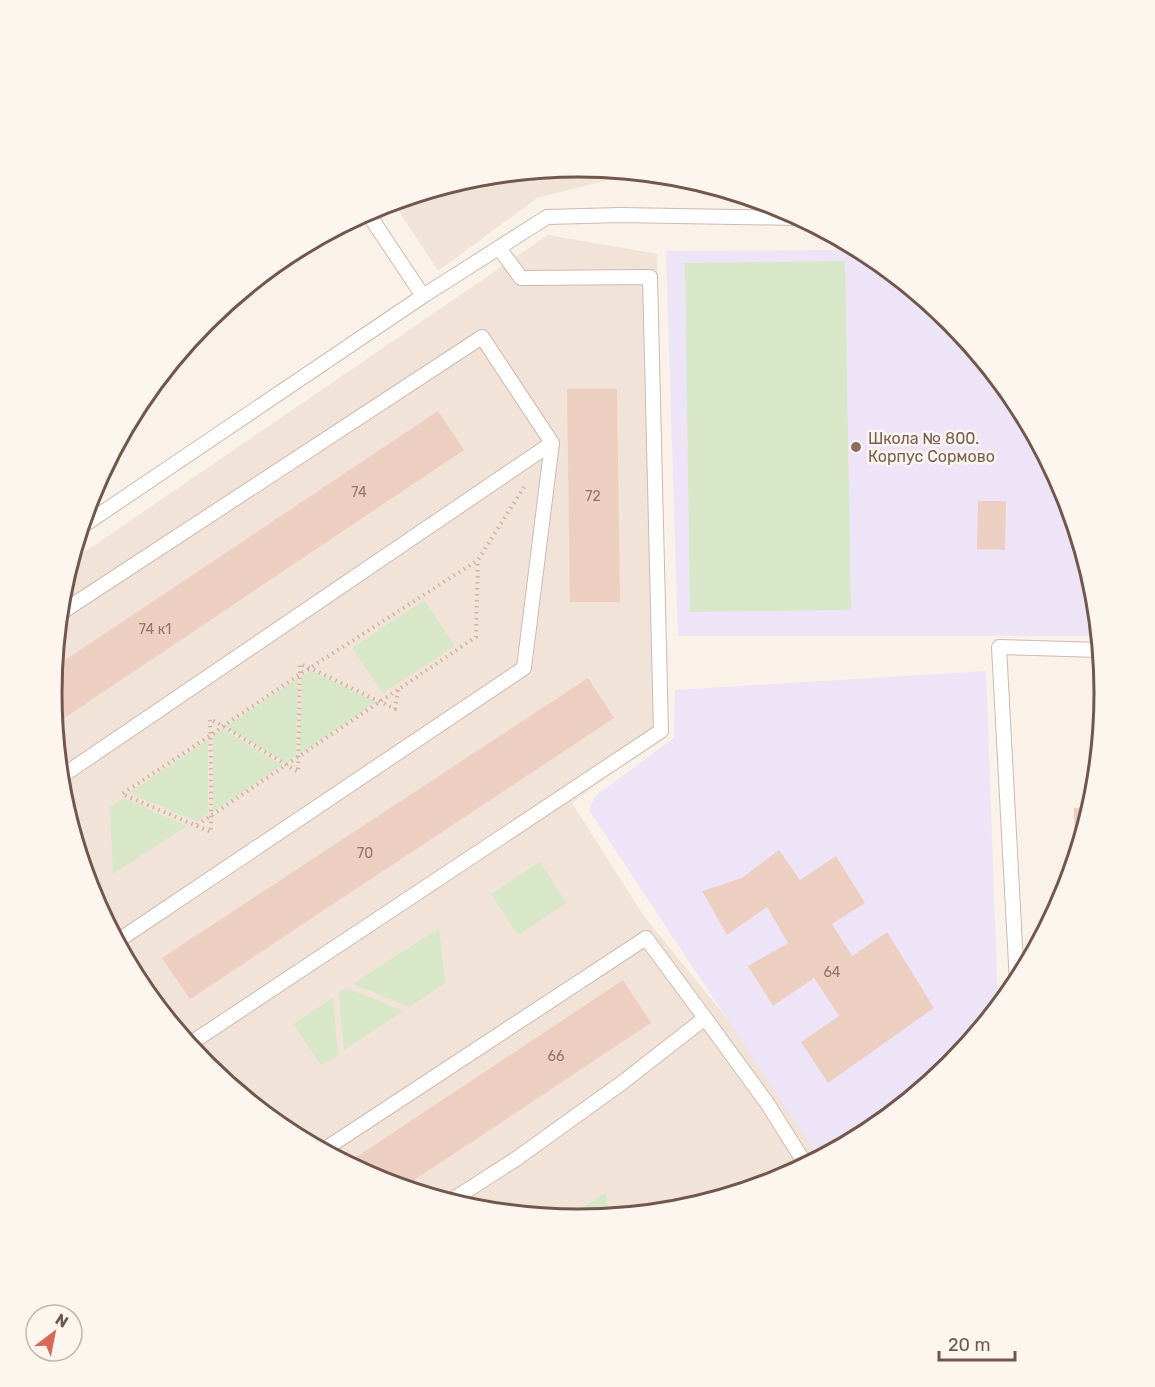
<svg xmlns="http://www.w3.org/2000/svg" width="1155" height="1387" viewBox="0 0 1155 1387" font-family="Rubik,sans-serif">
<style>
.residential{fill:#f1e3d7}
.education{fill:#eee4f7}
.green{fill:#d7e7c7}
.building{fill:#edcfc2}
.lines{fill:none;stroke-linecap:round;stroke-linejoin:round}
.lane-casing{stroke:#cdbbb2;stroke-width:16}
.path{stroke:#d2b2a5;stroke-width:4;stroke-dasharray:1.5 4.5;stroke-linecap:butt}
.lane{stroke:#fff;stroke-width:14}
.education-dot{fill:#8d6e63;stroke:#fdf6ee;stroke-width:2}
.labels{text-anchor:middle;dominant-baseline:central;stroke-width:5;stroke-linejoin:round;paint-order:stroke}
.number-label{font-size:14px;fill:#91756b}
.education-label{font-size:16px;fill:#785e54;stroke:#fdf6ee;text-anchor:start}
.rim{fill:none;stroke:#72574e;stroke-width:3}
</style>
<rect width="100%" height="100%" fill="#faf1e8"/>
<path class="residential" d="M578,167L620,171V177L537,198L438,271L393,202L475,177Z
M548,235L657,254L668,731L572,803L643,915L833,1149L870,1131L779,1180L680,1210L577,1220L474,1210L376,1180L285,1131L205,1066L140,986L91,895L61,796L51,693L61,590L70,562Z"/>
<path class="education" d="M859,250L870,256L950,321L1015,401L1064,492L1094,591L1098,636H678L666,251Z
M986,671L998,1008L950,1066L870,1131L819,1158L589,810L595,796L674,738L675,690Z"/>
<path class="green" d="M845,261L851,610L690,612L685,263Z
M424,600L455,646L383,693L352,648Z
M310,670L376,702L300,754L302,676Z
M298,678L296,756L286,763L226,727Z
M223,729L282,765L213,812V736Z
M208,740V814L197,822L129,793Z
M124,798L187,826L113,874L110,807Z
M540,862L566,903L518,935L491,894Z
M439,928L445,983L410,1007L353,984Z
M347,988L403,1011L344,1050L339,993Z
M333,998L338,1055L321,1065L294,1024Z
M606,1192L607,1217L577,1220L565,1219Z"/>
<path class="building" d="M567,389H617L620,602H570Z
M438,411L464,450L54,725L51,693L53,668Z
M978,501H1006L1005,550L977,549Z
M1092,585L1095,605L1094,606L1083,595Z
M588,678L614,718L190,999L162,958Z
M1091,807L1075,857L1074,808Z
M779,850L800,880L836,856L865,903L832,924L852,956L887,932L934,1008L828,1083L801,1042L839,1016L814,978L773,1006L748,966L788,943L767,907L727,935L702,891L742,878Z
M623,980L651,1023L402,1188L376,1180L346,1164Z"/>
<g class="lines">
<g class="lane-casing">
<path id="lane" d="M367,212L423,296L547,217L620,215L800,218
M81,527L423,296
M59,614L482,337L552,443L524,668L116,942
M59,778L552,443
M136,978L148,996
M1017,983L999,647L1100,650
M188,1045L661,731L650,277L521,278L499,248
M322,1151L646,938L705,1018
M449,1202L516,1159L623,1082L705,1018L767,1103L806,1165"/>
</g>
<path class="path" d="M398,690L395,709L310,668L300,664V674L298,772L223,726L210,719C211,757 211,794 211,832L122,794L211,735L223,726L300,674L310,668L478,560L524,487
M197,825L476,637L478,561"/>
<use href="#lane" class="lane"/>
</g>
<circle class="education-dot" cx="856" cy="447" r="6"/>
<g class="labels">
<g class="number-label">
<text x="359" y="492">74</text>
<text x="593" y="496">72</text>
<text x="155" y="629">74 к1</text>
<text x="365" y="853">70</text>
<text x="832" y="972">64</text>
<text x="556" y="1056">66</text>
</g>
<g class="education-label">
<text x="868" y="438">Школа № 800.<tspan x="868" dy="18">Корпус Сормово</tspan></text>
</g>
</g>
<path d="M0 0H1155V1387H0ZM62 693a516 516 0 1 1 1032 0a516 516 0 1 1-1032 0Z" fill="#fdf6ee" fill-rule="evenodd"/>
<path class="rim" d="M62 693a516 516 0 1 1 1032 0a516 516 0 1 1-1032 0Z"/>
<g transform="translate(54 1333) rotate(32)"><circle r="28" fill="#fdf6ee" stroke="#c5b6ae" stroke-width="1.5"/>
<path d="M0-4.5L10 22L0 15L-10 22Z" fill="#d86959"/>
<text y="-9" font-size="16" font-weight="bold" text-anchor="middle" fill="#72574e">N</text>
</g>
<path d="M939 1351v9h76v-9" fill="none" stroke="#72574e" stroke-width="3"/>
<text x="948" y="1351" font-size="18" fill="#72574e" stroke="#fdf6ee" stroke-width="4.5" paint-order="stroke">20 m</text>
</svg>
